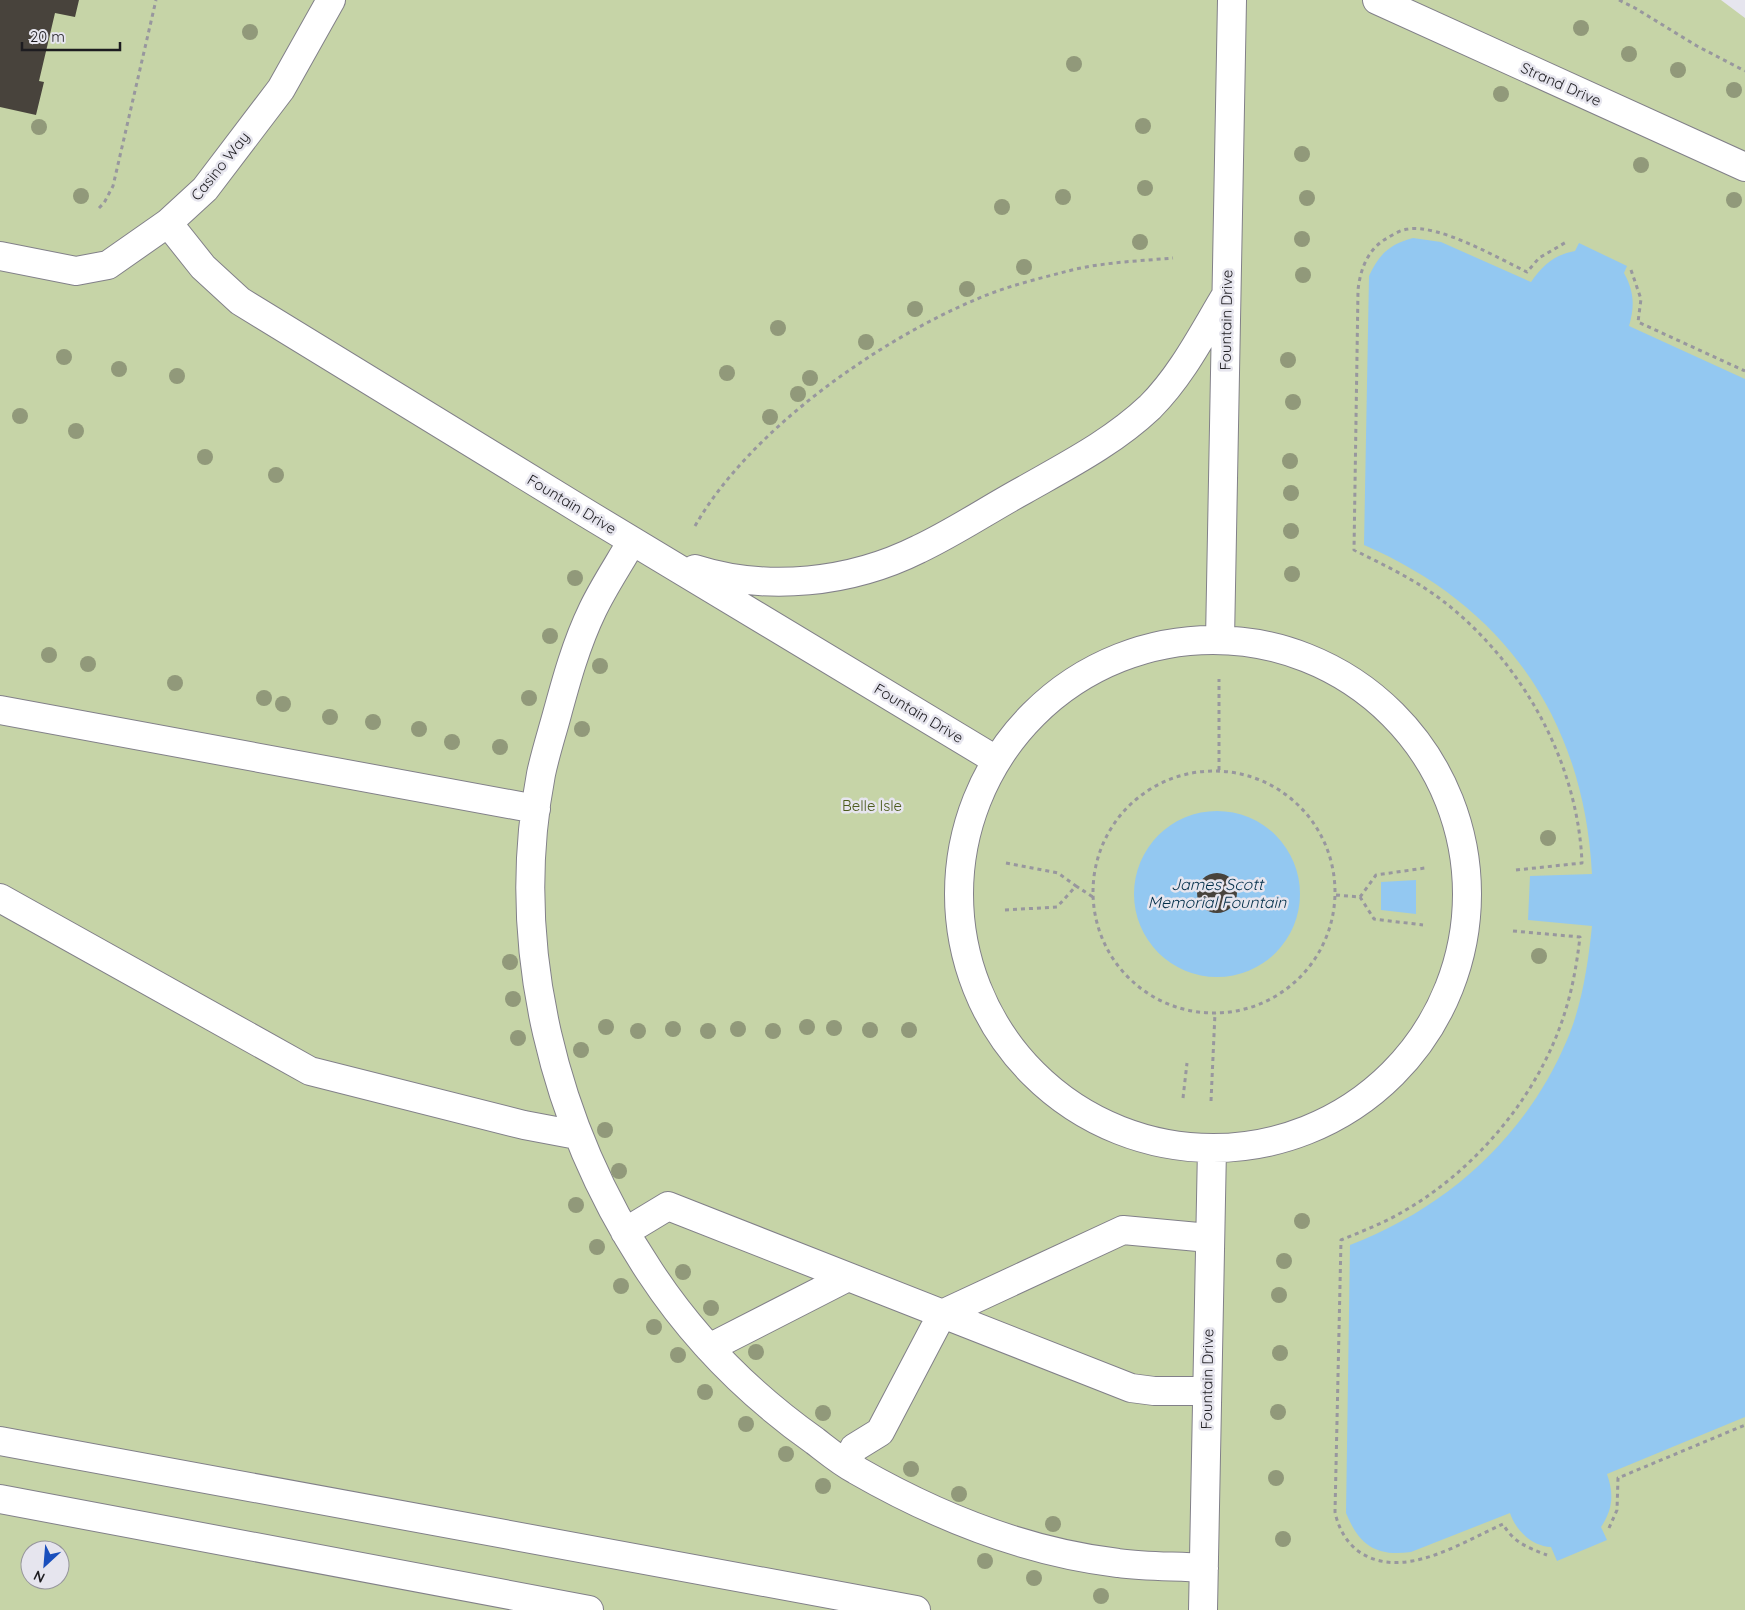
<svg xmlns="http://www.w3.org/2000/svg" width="1745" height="1610" viewBox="0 0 1745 1610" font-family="Quicksand,sans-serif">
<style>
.green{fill:#c6d4a7;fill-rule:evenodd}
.water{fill:#93c8f1}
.building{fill:#48433c}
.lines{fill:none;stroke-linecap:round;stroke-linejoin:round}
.minor-casing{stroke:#828089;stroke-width:30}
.path{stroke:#98979e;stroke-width:3;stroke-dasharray:4 4;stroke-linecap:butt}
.minor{stroke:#fff;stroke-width:28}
.tree{fill:#91997a}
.labels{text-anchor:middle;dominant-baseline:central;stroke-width:5;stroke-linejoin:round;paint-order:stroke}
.street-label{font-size:15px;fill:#1d1c20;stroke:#e6e5ee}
.park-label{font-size:15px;fill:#4b5a1b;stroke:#e6e5ee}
.water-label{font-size:16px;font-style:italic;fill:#022e49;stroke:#e6e5ee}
</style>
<rect width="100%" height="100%" fill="#e6e5ee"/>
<path class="green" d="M0,0H1721L1745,18V1610H0ZM30,1550H60V1580H30Z"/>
<path class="water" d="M1413,238L1441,242L1531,282C1543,265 1554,255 1575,251L1579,243L1627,266L1624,273C1634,291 1635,306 1629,326L1745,379V1417L1607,1474C1614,1494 1613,1509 1601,1527L1607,1540L1557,1561L1551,1547C1532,1546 1516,1531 1510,1513L1411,1552C1376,1557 1359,1545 1346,1513L1350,1245C1447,1208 1526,1137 1567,1040C1582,1005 1588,964 1592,926L1528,920L1530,876L1592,874C1584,720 1505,606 1364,545L1369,276C1379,254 1390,244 1413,238Z
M1134 894a83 83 0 1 1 166 0a83 83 0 1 1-166 0Z
M1416,880V914L1381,910V882Z"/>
<path class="building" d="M0,0H79L75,17L55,13L39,81L44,82L36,115L0,107Z
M1197 893a20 20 0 1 1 40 0a20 20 0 1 1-40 0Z"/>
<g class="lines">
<g class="minor-casing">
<path id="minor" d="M1377,0L1745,167
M168,223L203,267L240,301L586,513L996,760
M0,256L76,271L108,265L168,223L205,189L281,89L331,0
M632,541C619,564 604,586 593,609C576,644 566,681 556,718C551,736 545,755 541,774C508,947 554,1127 650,1272C694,1339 750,1395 815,1441C828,1451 841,1462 856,1470C936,1516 1026,1552 1118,1563C1146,1567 1175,1566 1204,1568
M695,569C767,592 851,583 919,549C955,532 989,509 1024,490C1068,465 1113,442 1150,407C1182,375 1203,333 1226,295
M959 894a254 254 0 1 1 508 0a254 254 0 1 1-508 0Z
M1220,640L1232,0
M0,710L536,809
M0,898L310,1071L524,1125L577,1135
M625,1232L668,1206L1131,1388L1154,1391H1207
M709,1348L848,1277
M0,1441L916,1610
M847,1464L854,1448L880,1432L942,1314L1123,1230L1209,1238
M0,1499L589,1610
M1203,1610L1212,1148"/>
</g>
<path class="path" d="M1619,0L1635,8L1697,46L1745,71
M99,208L104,203L113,186L156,0
M1631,270L1641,299L1638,322L1745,371
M695,526C750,430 877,341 977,299C1007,286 1041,278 1072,270C1105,262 1140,261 1173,258
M1219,770V679
M1093 892a121 121 0 1 1 242 0a121 121 0 1 1-242 0Z
M1006,863L1058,873L1076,886
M1516,870L1582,863C1578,762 1522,662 1443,601C1416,580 1384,565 1354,550L1358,290C1360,271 1367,251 1384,240C1391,236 1399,230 1408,229C1439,224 1498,258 1527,272L1539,258L1568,241
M1336,895L1360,897L1374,919L1423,925
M1360,897L1376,875L1425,868
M1005,910L1057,907L1076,886L1093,897
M1513,931L1580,937C1577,962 1573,987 1565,1012C1539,1096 1474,1173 1397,1215C1379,1225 1360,1232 1341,1240L1335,1512C1338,1527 1346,1542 1358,1551C1402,1582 1460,1543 1503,1524C1513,1542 1528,1548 1547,1555
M1183,1098L1187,1063
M1211,1101L1215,1013
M1609,1528L1617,1510L1618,1478L1745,1425"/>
<use href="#minor" class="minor"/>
</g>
<g class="tree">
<circle cx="1581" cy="28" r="8"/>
<circle cx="250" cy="32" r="8"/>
<circle cx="1629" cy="54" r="8"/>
<circle cx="1074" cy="64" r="8"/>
<circle cx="1678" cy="70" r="8"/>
<circle cx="1734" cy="90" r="8"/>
<circle cx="1501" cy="94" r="8"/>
<circle cx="1143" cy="126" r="8"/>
<circle cx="39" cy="127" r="8"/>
<circle cx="1302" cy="154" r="8"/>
<circle cx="1641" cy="165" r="8"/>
<circle cx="1145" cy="188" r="8"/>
<circle cx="81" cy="196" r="8"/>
<circle cx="1063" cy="197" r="8"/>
<circle cx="1307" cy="198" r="8"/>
<circle cx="1734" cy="200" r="8"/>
<circle cx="1002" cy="207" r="8"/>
<circle cx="1302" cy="239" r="8"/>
<circle cx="1140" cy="242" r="8"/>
<circle cx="1024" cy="267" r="8"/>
<circle cx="1303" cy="275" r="8"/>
<circle cx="967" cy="289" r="8"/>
<circle cx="915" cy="309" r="8"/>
<circle cx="778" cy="328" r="8"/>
<circle cx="866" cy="342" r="8"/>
<circle cx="64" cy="357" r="8"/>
<circle cx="1288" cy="360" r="8"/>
<circle cx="119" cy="369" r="8"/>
<circle cx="727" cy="373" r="8"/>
<circle cx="177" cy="376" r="8"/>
<circle cx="810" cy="378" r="8"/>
<circle cx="798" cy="394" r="8"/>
<circle cx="1293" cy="402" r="8"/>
<circle cx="20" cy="416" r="8"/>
<circle cx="770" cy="417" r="8"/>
<circle cx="76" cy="431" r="8"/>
<circle cx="205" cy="457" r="8"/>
<circle cx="1290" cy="461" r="8"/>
<circle cx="276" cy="475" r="8"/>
<circle cx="1291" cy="493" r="8"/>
<circle cx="1291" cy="531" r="8"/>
<circle cx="1292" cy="574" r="8"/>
<circle cx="575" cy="578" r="8"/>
<circle cx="550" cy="636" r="8"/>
<circle cx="49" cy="655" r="8"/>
<circle cx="88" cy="664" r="8"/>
<circle cx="600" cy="666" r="8"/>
<circle cx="175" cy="683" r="8"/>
<circle cx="264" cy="698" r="8"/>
<circle cx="529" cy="698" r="8"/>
<circle cx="283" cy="704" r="8"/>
<circle cx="330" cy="717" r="8"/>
<circle cx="373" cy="722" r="8"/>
<circle cx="419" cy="729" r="8"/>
<circle cx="582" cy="729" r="8"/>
<circle cx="452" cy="742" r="8"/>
<circle cx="500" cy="747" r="8"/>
<circle cx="1548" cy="838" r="8"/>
<circle cx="1539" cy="956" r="8"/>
<circle cx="510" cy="962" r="8"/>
<circle cx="513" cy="999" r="8"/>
<circle cx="606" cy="1027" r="8"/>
<circle cx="807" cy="1027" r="8"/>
<circle cx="834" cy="1028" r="8"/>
<circle cx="673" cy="1029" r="8"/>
<circle cx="738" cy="1029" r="8"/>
<circle cx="870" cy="1030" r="8"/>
<circle cx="909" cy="1030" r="8"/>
<circle cx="638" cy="1031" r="8"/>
<circle cx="708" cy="1031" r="8"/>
<circle cx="773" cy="1031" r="8"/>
<circle cx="518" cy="1038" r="8"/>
<circle cx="581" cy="1050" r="8"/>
<circle cx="605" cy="1130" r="8"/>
<circle cx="619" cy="1171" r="8"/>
<circle cx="576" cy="1205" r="8"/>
<circle cx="1302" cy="1221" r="8"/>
<circle cx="597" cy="1247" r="8"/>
<circle cx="1284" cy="1261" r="8"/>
<circle cx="683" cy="1272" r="8"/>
<circle cx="621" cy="1286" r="8"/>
<circle cx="1279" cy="1295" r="8"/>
<circle cx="711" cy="1308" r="8"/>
<circle cx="654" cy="1327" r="8"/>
<circle cx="756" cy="1352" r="8"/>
<circle cx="1280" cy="1353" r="8"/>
<circle cx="678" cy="1355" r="8"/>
<circle cx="705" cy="1392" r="8"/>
<circle cx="1278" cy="1412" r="8"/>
<circle cx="823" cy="1413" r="8"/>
<circle cx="746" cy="1424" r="8"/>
<circle cx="786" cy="1454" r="8"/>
<circle cx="911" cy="1469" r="8"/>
<circle cx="1276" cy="1478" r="8"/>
<circle cx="823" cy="1486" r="8"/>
<circle cx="959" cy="1494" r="8"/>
<circle cx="1053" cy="1524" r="8"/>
<circle cx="1283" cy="1539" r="8"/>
<circle cx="985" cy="1561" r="8"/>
<circle cx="1034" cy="1578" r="8"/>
<circle cx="1101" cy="1596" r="8"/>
</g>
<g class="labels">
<g class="street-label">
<text transform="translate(1561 84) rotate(24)">Strand Drive</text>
<text transform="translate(220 166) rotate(-51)">Casino Way</text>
<text transform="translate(1226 320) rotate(-89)">Fountain Drive</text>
<text transform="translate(572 504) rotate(31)">Fountain Drive</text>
<text transform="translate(919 713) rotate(31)">Fountain Drive</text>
<text transform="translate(1207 1379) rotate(-89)">Fountain Drive</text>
</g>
<g class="park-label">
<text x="872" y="805">Belle Isle</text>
</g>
<g class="water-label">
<text x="1217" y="884">James Scott<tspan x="1217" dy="18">Memorial Fountain</tspan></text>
</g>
</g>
<g transform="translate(45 1565) rotate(206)"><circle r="24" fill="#e6e5ee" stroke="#96959c"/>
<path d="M0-4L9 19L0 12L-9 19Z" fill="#1a4fbc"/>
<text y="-8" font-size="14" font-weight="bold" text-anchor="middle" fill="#1d1c20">N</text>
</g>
<path d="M22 42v8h98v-8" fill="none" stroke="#1d1c20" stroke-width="2.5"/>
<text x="30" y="42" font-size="15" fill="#1d1c20" stroke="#e6e5ee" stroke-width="4" paint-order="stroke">20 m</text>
</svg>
